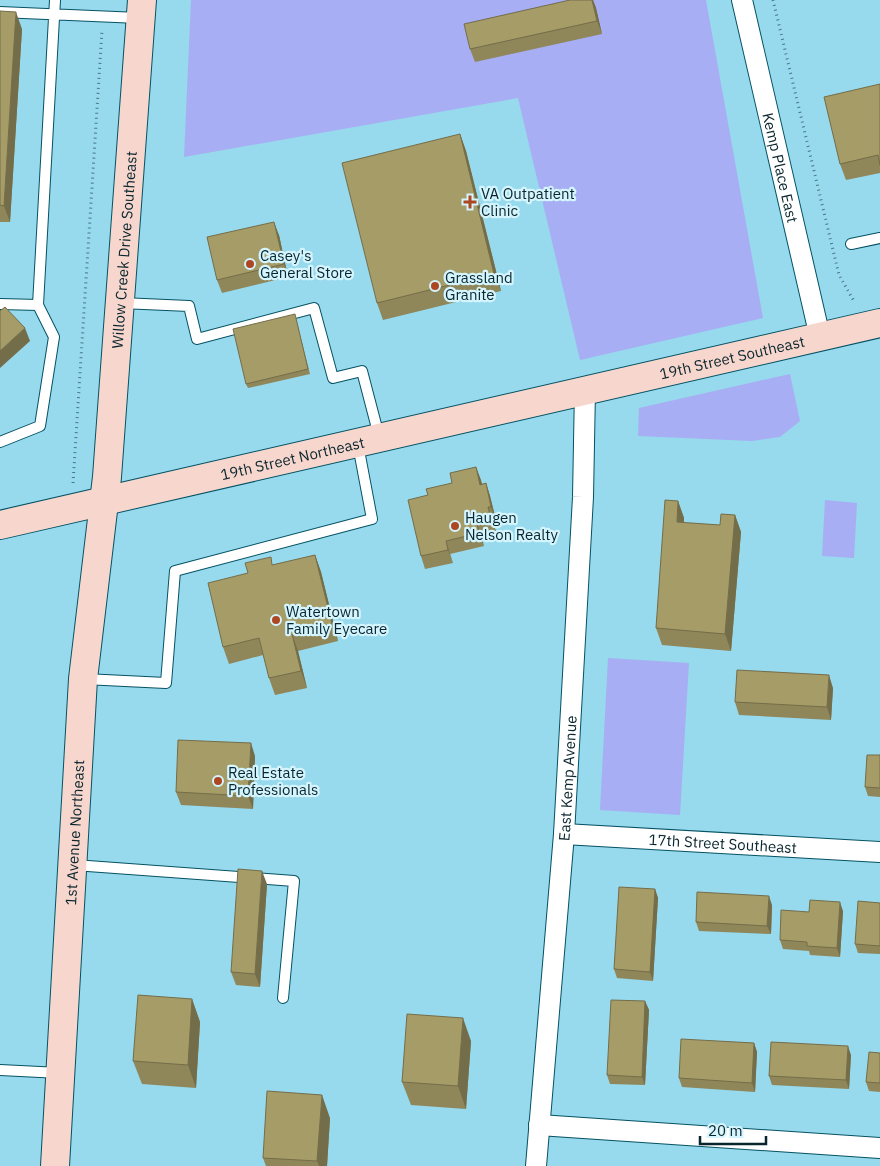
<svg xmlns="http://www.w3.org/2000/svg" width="880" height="1166" viewBox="0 0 880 1166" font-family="'IBM Plex Sans',sans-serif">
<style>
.green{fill:#a7aef4}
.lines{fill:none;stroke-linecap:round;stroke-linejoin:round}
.service-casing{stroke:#045263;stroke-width:12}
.minor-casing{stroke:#045263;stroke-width:22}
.secondary-casing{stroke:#045263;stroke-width:30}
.path{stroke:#4a7785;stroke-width:3;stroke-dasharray:1 4;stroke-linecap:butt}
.service{stroke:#fff;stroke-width:10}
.minor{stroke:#fff;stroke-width:20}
.secondary{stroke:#f7d7cd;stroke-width:28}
.wall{fill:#8f8659}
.shaded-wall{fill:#746d49}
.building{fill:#a69c68;stroke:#746d49}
.poi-dot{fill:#ad4621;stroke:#d4f4fe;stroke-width:2}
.labels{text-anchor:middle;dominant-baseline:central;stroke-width:4.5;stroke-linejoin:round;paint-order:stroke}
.street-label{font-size:15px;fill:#09252d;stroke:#d4f4fe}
.poi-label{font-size:15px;fill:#09252d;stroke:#d4f4fe;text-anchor:start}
</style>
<rect width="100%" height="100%" fill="#97d9ed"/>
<path class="green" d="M191,0H706L763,318L580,360L518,98L184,157Z
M790,374L800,421L780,437L752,441L638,436L639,408Z
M825,500L857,503L854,558L822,556Z
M608,658L689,663L680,815L600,810Z"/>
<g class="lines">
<g class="service-casing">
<path id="service" d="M0,12L139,18
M851,244L880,238
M121,303L189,306L197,339L314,308L333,378L362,371L379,436
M0,304L38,305L55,0
M0,442L40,426L54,337L38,305
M84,679L166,683L175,571L372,519L358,445
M74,865L294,881L283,998
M0,1070L60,1073"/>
</g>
<g class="minor-casing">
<g id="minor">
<path id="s1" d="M742,0L820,337"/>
<path id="s2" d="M564,834L880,852"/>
<path d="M539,1125L880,1148"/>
<path id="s3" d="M536,1166L564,834L583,497L585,389"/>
</g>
</g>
<g class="secondary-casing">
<g id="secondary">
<path id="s4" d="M0,525L880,323"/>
<path id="s5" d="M55,1166L83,679L107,477L142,0"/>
</g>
</g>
<path class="path" d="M773,0L839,275L855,303
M73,483L102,31"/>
<use href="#service" class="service"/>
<use href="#minor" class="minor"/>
<use href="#secondary" class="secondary"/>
</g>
<path class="wall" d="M570,0H593L596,8L602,34L475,62L470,49Z
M0,11L22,29L10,222H0Z
M880,84V173L846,180L840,164Z
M460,134L466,151L501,291L383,320L377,303Z
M279,235L288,277L222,293L217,280Z
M296,319L310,374L248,388L246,384Z
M476,467L482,484L486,483L490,496L496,520H493L496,532L481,536L484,546L450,554L453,563L425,569L421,556L428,495L452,483Z
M678,501L684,518V523L720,525L735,515L741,532L731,651L662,645L656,628Z
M315,555L321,572L338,641L298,651L307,688L275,695L269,678L263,655L229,664L223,647L248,573L274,565Z
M833,688L831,720L739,715L735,702Z
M880,755V797L868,796L865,787Z
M255,756L253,809L181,805L176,792Z
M267,884L260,987L236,985L231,972Z
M655,889L658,898L653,981L617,978L614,969Z
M880,903V954L858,953L855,944Z
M772,905L771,934L699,931L696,922Z
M843,911L840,957L810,955L809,951L783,949L780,940L809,912Z
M192,999L200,1022L196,1088L142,1084L133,1061Z
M645,1001L649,1010L645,1085L610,1084L607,1075Z
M471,1041L466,1109L411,1105L402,1082Z
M754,1043L757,1052L755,1092L682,1087L679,1078Z
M880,1053V1092L869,1091L866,1082Z
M851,1055L849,1089L772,1085L769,1076Z
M330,1118L327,1166H266L263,1158Z"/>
<path class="shaded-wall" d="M592,0H593L596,8L602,34L597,21Z
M16,12L22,29L10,222L4,206Z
M460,134L466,151L501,291L494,274Z
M274,222L279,235L288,277L284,264Z
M25,328L30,341L0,368V351Z
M476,467L481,480L485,498L480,485Z
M486,483L490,496L496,520L491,507Z
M678,501L684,518L683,539L677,522Z
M488,507L493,520L496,532L491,519Z
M735,515L741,532L731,651L725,634Z
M477,523L481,536L484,546L479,533Z
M446,541L450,554L453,563L448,550Z
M315,555L321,572L338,641L332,624Z
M292,634L298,651L307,688L301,671Z
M829,675L833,688L831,720L827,707Z
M251,743L255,756L253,809L248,796Z
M262,871L267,884L260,987L255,974Z
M655,889L658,898L653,981L650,972Z
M769,896L772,905L771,934L767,926Z
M840,902L843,911L840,957L837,948Z
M192,999L200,1022L196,1088L188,1065Z
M645,1001L649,1010L645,1085L642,1077Z
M463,1018L471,1041L466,1109L458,1086Z
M754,1043L757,1052L755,1092L752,1083Z
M848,1046L851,1055L849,1089L846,1080Z
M322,1095L330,1118L327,1166H319L317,1161Z"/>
<path class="building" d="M570,0H592L597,21L470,49L464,24Z
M0,11L16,12L4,206L0,205Z
M880,84V165L878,155L840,164L824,97Z
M460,134L494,274L377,303L342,163Z
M274,222L284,264L217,280L207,237Z
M5,307L25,328L0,351V311Z
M295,314L308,369L246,384L233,329Z
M476,467L480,485L486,483L491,507H488L491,519L477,523L479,533L446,541L448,550L421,556L408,500L428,495L426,489L452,483L450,473Z
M665,500L678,501L677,522L720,525L721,514L735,515L725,634L656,628Z
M315,555L332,624L292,634L301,671L269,678L259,638L223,647L208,583L248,573L245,563L271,557L272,565Z
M737,670L829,675L827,707L735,702Z
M178,740L251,743L248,796L176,792Z
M867,755H880V788L865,787Z
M238,869L262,871L255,974L231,972Z
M619,887L655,889L650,972L614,969Z
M697,892L769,896L767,926L696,922Z
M810,900L840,902L837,948L807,946V942L780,940L781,910L809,912Z
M858,901L880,903V946L855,944Z
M138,995L192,999L188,1065L133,1061Z
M611,1000L645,1001L642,1077L607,1075Z
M407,1014L463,1018L458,1086L402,1082Z
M681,1039L754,1043L752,1083L679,1078Z
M771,1042L848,1046L846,1080L769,1076Z
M869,1052L880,1053V1083L866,1082Z
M267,1091L322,1095L317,1161L263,1158Z"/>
<g class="poi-dot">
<path d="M467.5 194.5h5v5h5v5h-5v5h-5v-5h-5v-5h5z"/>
<circle cx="250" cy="264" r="5"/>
<circle cx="435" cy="286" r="5"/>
<circle cx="455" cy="526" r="5"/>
<circle cx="276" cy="620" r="5"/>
<circle cx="218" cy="781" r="5"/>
</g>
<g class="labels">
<g class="street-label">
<text stroke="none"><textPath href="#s1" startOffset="172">Kemp Place East</textPath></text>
<text stroke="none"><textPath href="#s5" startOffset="919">Willow Creek Drive Southeast</textPath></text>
<text stroke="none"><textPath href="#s4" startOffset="751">19th Street Southeast</textPath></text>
<text stroke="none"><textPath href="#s4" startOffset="300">19th Street Northeast</textPath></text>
<text stroke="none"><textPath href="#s3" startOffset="389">East Kemp Avenue</textPath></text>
<text stroke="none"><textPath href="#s5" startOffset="334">1st Avenue Northeast</textPath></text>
<text stroke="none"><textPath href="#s2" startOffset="159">17th Street Southeast</textPath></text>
</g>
<g class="poi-label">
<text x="481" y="193">VA Outpatient<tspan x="481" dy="17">Clinic</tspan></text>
<text x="260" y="255">Casey's<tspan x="260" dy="17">General Store</tspan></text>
<text x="445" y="277">Grassland<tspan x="445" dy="17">Granite</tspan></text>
<text x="465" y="517">Haugen<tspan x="465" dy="17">Nelson Realty</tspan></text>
<text x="286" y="611">Watertown<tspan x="286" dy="17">Family Eyecare</tspan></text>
<text x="228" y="772">Real Estate<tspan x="228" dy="17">Professionals</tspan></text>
</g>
</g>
<path d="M700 1136v8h66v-8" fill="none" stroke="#09252d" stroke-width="2.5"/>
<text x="708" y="1136" font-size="15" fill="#09252d" stroke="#d4f4fe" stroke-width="4" paint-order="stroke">20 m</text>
</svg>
